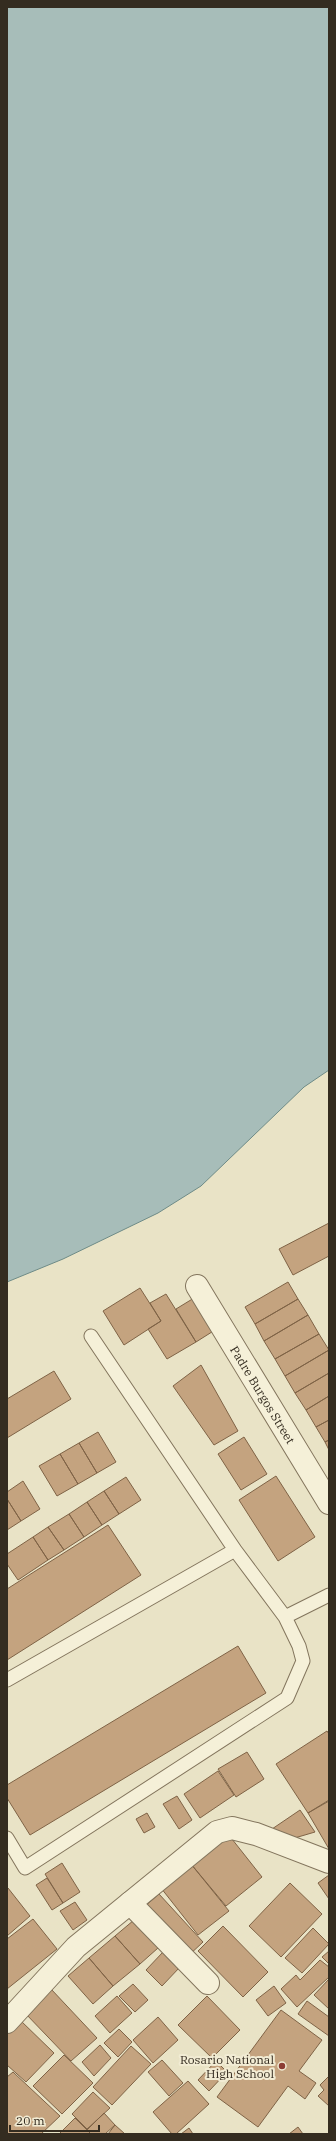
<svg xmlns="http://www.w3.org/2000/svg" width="336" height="2141" viewBox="0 0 336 2141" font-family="'IBM Plex Serif',serif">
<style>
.water{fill:#a7bdb9;stroke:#6e8b87}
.building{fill:#c4a37f;stroke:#7f6346}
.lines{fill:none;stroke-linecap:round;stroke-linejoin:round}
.service-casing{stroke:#83755d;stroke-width:15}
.minor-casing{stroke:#83755d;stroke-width:24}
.service{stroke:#f5f0d8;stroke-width:13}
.minor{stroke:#f5f0d8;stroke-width:22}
.poi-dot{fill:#8c3c33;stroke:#f2ecd4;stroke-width:1.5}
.labels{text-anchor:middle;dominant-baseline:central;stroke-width:4;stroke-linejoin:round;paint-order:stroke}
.street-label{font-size:12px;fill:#342c20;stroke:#f2ecd4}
.poi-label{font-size:12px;fill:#342c20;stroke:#f2ecd4;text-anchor:end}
</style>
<rect width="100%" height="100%" fill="#e9e3c6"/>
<path class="water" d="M7,7H329V1070L304,1087L201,1186L158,1213L63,1259L7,1282Z"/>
<path class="building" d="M329,1223V1256L293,1275L279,1249Z
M288,1282L298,1299L255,1324L245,1307Z
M140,1288L161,1321L124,1345L103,1311Z
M166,1294L196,1342L167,1359L148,1329L161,1321L150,1303Z
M194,1298L215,1330L196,1342L176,1309Z
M298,1299L308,1315L264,1341L255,1324Z
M308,1315L319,1334L275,1359L264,1341Z
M319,1334L329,1350L285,1376L275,1359Z
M329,1350V1373L295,1393L285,1376Z
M201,1365L238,1431L214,1445L173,1386Z
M54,1371L71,1399L7,1438V1399Z
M329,1373V1396L306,1410L295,1393Z
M329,1396V1420L316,1427L306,1410Z
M329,1420V1440L325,1442L316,1427Z
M98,1432L116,1462L97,1473L79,1443Z
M244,1437L267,1474L241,1490L218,1454Z
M329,1440V1450L325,1442Z
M79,1443L97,1473L78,1484L60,1454Z
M60,1454L78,1484L57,1496L39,1466Z
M276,1476L315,1537L278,1561L239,1500Z
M126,1477L141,1500L119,1514L104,1491Z
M23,1481L40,1509L21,1521L7,1499V1492Z
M104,1491L119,1514L102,1525L87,1502Z
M7,1499L21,1521L7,1530Z
M87,1502L102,1525L84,1537L69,1514Z
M69,1514L84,1537L64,1550L48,1527Z
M108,1525L141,1575L7,1660V1589Z
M48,1527L64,1550L48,1560L33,1537Z
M33,1537L48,1560L18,1580L7,1564V1554Z
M238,1646L266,1693L30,1835L7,1798V1785Z
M327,1731L329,1734V1800L308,1813L276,1764Z
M247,1752L264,1779L236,1797L218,1769Z
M218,1771L234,1795L200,1818L184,1794Z
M177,1796L192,1820L179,1829L163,1804Z
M329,1801V1849L308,1813Z
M300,1810L315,1832L281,1842L272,1829Z
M147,1813L155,1827L144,1833L136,1819Z
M228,1834L262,1877L226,1906L191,1864Z
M62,1863L80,1892L63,1903L45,1874Z
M191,1864L229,1911L198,1935L161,1888Z
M329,1875V1899L318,1883Z
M47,1878L63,1903L52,1910L36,1885Z
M290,1883L322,1914L281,1957L249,1926Z
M8,1888L30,1916L7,1936V1889Z
M159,1894L203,1942L187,1957L143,1908Z
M75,1902L87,1920L73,1930L60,1911Z
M33,1919L57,1949L7,1989V1939Z
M134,1920L158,1948L140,1964L115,1936Z
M223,1926L268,1972L243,1997L198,1951Z
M313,1928L329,1944L302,1973L285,1958Z
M115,1936L140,1964L113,1986L89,1958Z
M329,1951V1964L322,1957Z
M163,1952L180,1967L162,1986L146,1970Z
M89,1958L113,1986L93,2004L68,1976Z
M320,1960L329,1967V1977L297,2007L281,1989L296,1975L300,1980Z
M329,1979V2009L314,1995Z
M133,1984L148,2000L135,2012L119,1996Z
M274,1986L286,2003L268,2016L256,2000Z
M51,1989L97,2038L71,2061L25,2013Z
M117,1996L132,2013L110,2033L95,2016Z
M207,1996L240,2030L212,2058L178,2025Z
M307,2001L329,2017V2036L298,2014Z
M281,2010L322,2040L299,2071L316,2083L305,2099L288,2086L258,2127L217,2097Z
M158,2017L178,2040L153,2063L133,2040Z
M20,2020L54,2053L26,2082L7,2065V2033Z
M119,2029L132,2042L118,2057L104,2043Z
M100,2045L111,2058L94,2076L82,2062Z
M131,2046L151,2064L112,2105L93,2087Z
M64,2055L93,2083L62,2114L33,2086Z
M162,2060L183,2083L169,2096L148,2072Z
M216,2061L227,2072L209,2091L198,2080Z
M13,2072L60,2116L41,2134H7V2077Z
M329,2076V2106L318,2096L324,2090L320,2085Z
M188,2081L209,2104L176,2134H172L153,2112Z
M93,2092L110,2108L87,2129L72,2114Z
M104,2113L115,2125L105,2134H91L87,2130Z
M75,2118L91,2134H59Z
M115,2125L125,2134H108Z
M298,2127L303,2134H289Z
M189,2128L193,2134H181Z"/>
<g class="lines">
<g class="service-casing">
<path id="service" d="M285,1617L329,1595
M7,1680L235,1550
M7,1838L25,1868L287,1698L303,1661L299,1646L285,1617L235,1550L91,1336"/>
</g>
<g class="minor-casing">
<g id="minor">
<path id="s1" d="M197,1286L329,1503"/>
<path d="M130,1903L208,1983"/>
<path d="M7,2022L76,1947L217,1832L232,1828L256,1834L329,1862"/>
</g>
</g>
<use href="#service" class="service"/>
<use href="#minor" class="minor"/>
</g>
<circle class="poi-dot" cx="282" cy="2066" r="4"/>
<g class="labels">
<g class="street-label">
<text stroke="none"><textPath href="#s1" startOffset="127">Padre Burgos Street</textPath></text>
</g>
<g class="poi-label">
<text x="274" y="2059">Rosario National<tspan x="274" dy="14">High School</tspan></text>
</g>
</g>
<rect width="336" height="2141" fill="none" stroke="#342c20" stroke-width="16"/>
<path d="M10 2125v6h89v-6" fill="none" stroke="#342c20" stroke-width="2"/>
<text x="16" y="2125" font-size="12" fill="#342c20" stroke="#f2ecd4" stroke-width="3" paint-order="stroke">20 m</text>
</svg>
